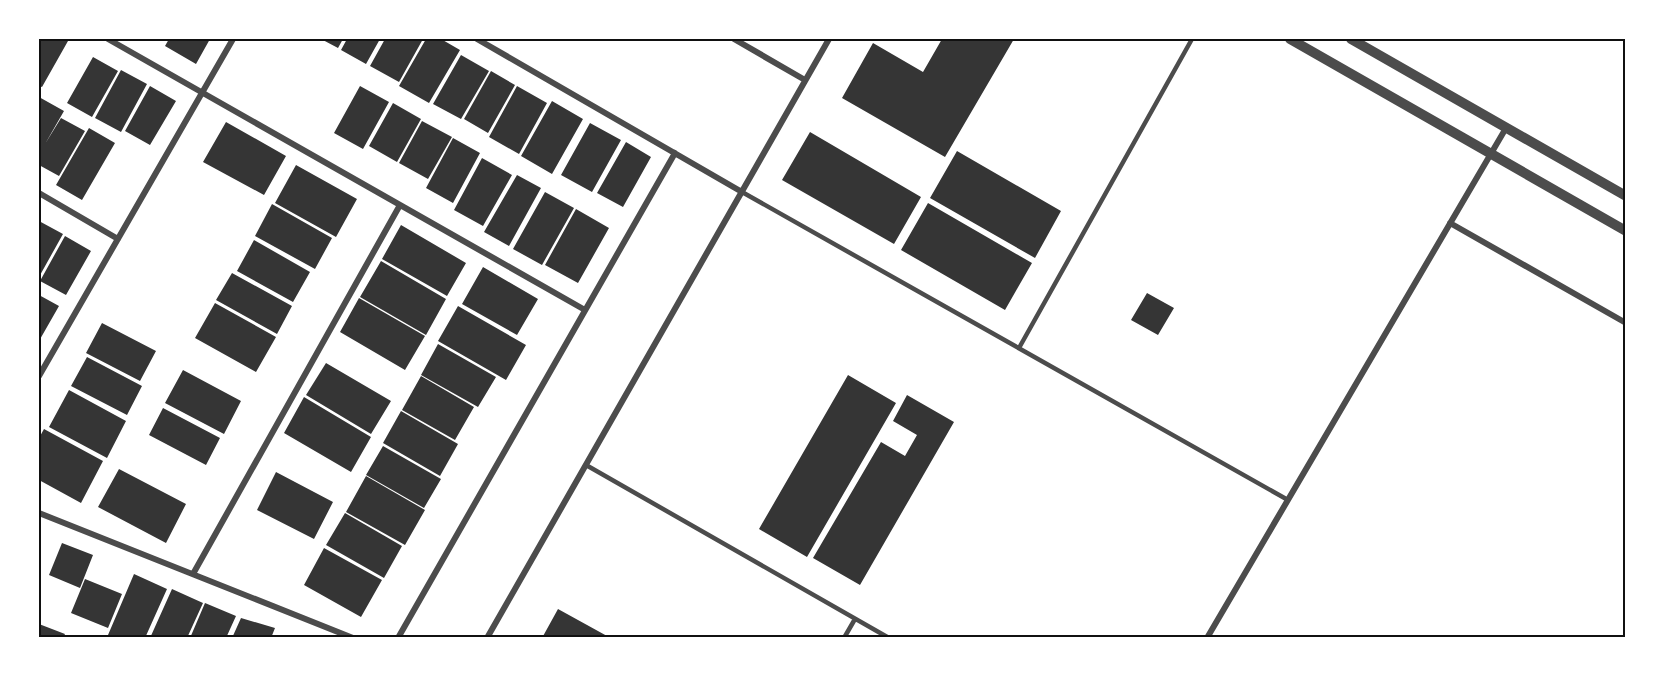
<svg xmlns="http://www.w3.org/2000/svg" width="1665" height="677" viewBox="0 0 1665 677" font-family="'Archivo Narrow',sans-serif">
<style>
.building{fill:#353535}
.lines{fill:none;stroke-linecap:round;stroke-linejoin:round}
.service{stroke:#4c4c4c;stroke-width:4.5}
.minor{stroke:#4c4c4c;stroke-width:6}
.tertiary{stroke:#4c4c4c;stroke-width:10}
.neatline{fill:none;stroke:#111;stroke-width:2}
</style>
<rect width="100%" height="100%" fill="#fff"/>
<path class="building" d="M39,39H64L68,41L42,87L39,86Z
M169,39H210L196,64L165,46Z
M321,39H343L338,48Z
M347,39H380L366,64L341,50Z
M385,39H423L399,82L370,66Z
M426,39H441L460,50L429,103L399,86Z
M942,39H1014L945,157L842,98L873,43L923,72Z
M461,55L489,71L461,119L433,104Z
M93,57L118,71L92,117L67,103Z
M121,70L147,84L121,132L95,118Z
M491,71L515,85L488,133L464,119Z
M150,86L176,101L150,145L125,131Z
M360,86L389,102L363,149L334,133Z
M517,86L547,103L519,154L489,137Z
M39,97L64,111L45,144L61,118L85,131L59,176L39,165Z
M552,101L583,119L552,174L521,156Z
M393,103L421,119L397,162L369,146Z
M422,121L452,137L428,179L399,163Z
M226,122L286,156L264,195L203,162Z
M590,123L621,140L592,192L561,175Z
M89,128L115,143L82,200L56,185Z
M810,132L921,197L894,244L782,180Z
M453,138L480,153L453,203L426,188Z
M626,142L651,157L623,207L597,193Z
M957,151L1061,211L1035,258L930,198Z
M482,158L512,175L483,226L454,210Z
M296,165L357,199L336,237L275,203Z
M517,175L541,188L509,246L484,232Z
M545,192L574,208L542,265L513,249Z
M928,203L1032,263L1005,310L901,250Z
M272,204L332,238L315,269L255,236Z
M576,209L609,228L578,283L545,265Z
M39,221L63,234L39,277Z
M401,225L466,263L447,296L382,259Z
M65,236L91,251L66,295L40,281Z
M254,240L310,272L293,302L237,271Z
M381,261L446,299L426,335L360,297Z
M483,267L538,299L517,335L462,304Z
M232,273L292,306L277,334L216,300Z
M1147,293L1174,308L1158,335L1131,320Z
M39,295L59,306L39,341Z
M359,298L425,336L405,370L340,332Z
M215,303L276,337L256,372L195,338Z
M458,306L526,345L506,380L438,341Z
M102,323L156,351L140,381L86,353Z
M438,344L496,377L478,407L421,375Z
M87,357L142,386L127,415L71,386Z
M326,363L391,401L371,434L306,395Z
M183,370L241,401L224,434L165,403Z
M848,375L896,403L807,557L759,529Z
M421,376L474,407L455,440L402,410Z
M69,390L126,421L107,458L49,427Z
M907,395L954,422L860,585L813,558L881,442L905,456L917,435L893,421Z
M304,397L371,437L351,472L284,433Z
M163,408L220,438L206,465L149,435Z
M401,411L458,444L440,476L383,443Z
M44,429L103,461L81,503L39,480V438Z
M383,446L441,479L424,508L366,475Z
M119,469L186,504L166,543L98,507Z
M276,472L333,502L314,539L257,510Z
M366,476L425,510L405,545L346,512Z
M345,513L402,546L384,578L326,545Z
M62,543L93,555L80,588L49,575Z
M324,548L382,580L361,617L304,585Z
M134,574L167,589L145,638H115L108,635Z
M85,579L122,594L108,628L71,613Z
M172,589L203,603L187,638H150Z
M205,603L236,616L226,638H190Z
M558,609L607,636L606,638H542Z
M241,618L275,628L271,638H232Z
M39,624L65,634L63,638H39Z"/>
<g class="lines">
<path class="service" d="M742,192L1288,500
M1019,348L1192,39
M586,465L889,638
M844,638L855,619"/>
<path class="minor" d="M108,39L585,310
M477,39L742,192
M734,39L805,80
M39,193L118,239
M1450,223L1626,323
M39,376L233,39
M39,513L353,638
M193,574L400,205
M398,638L675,153
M487,638L829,39
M1207,638L1506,128"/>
<path class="tertiary" d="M1290,39L1626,231
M1351,39L1626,196"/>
</g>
<rect width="1665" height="677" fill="none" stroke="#ffffff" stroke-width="81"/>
<rect x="40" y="40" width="1584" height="596" class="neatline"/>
</svg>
